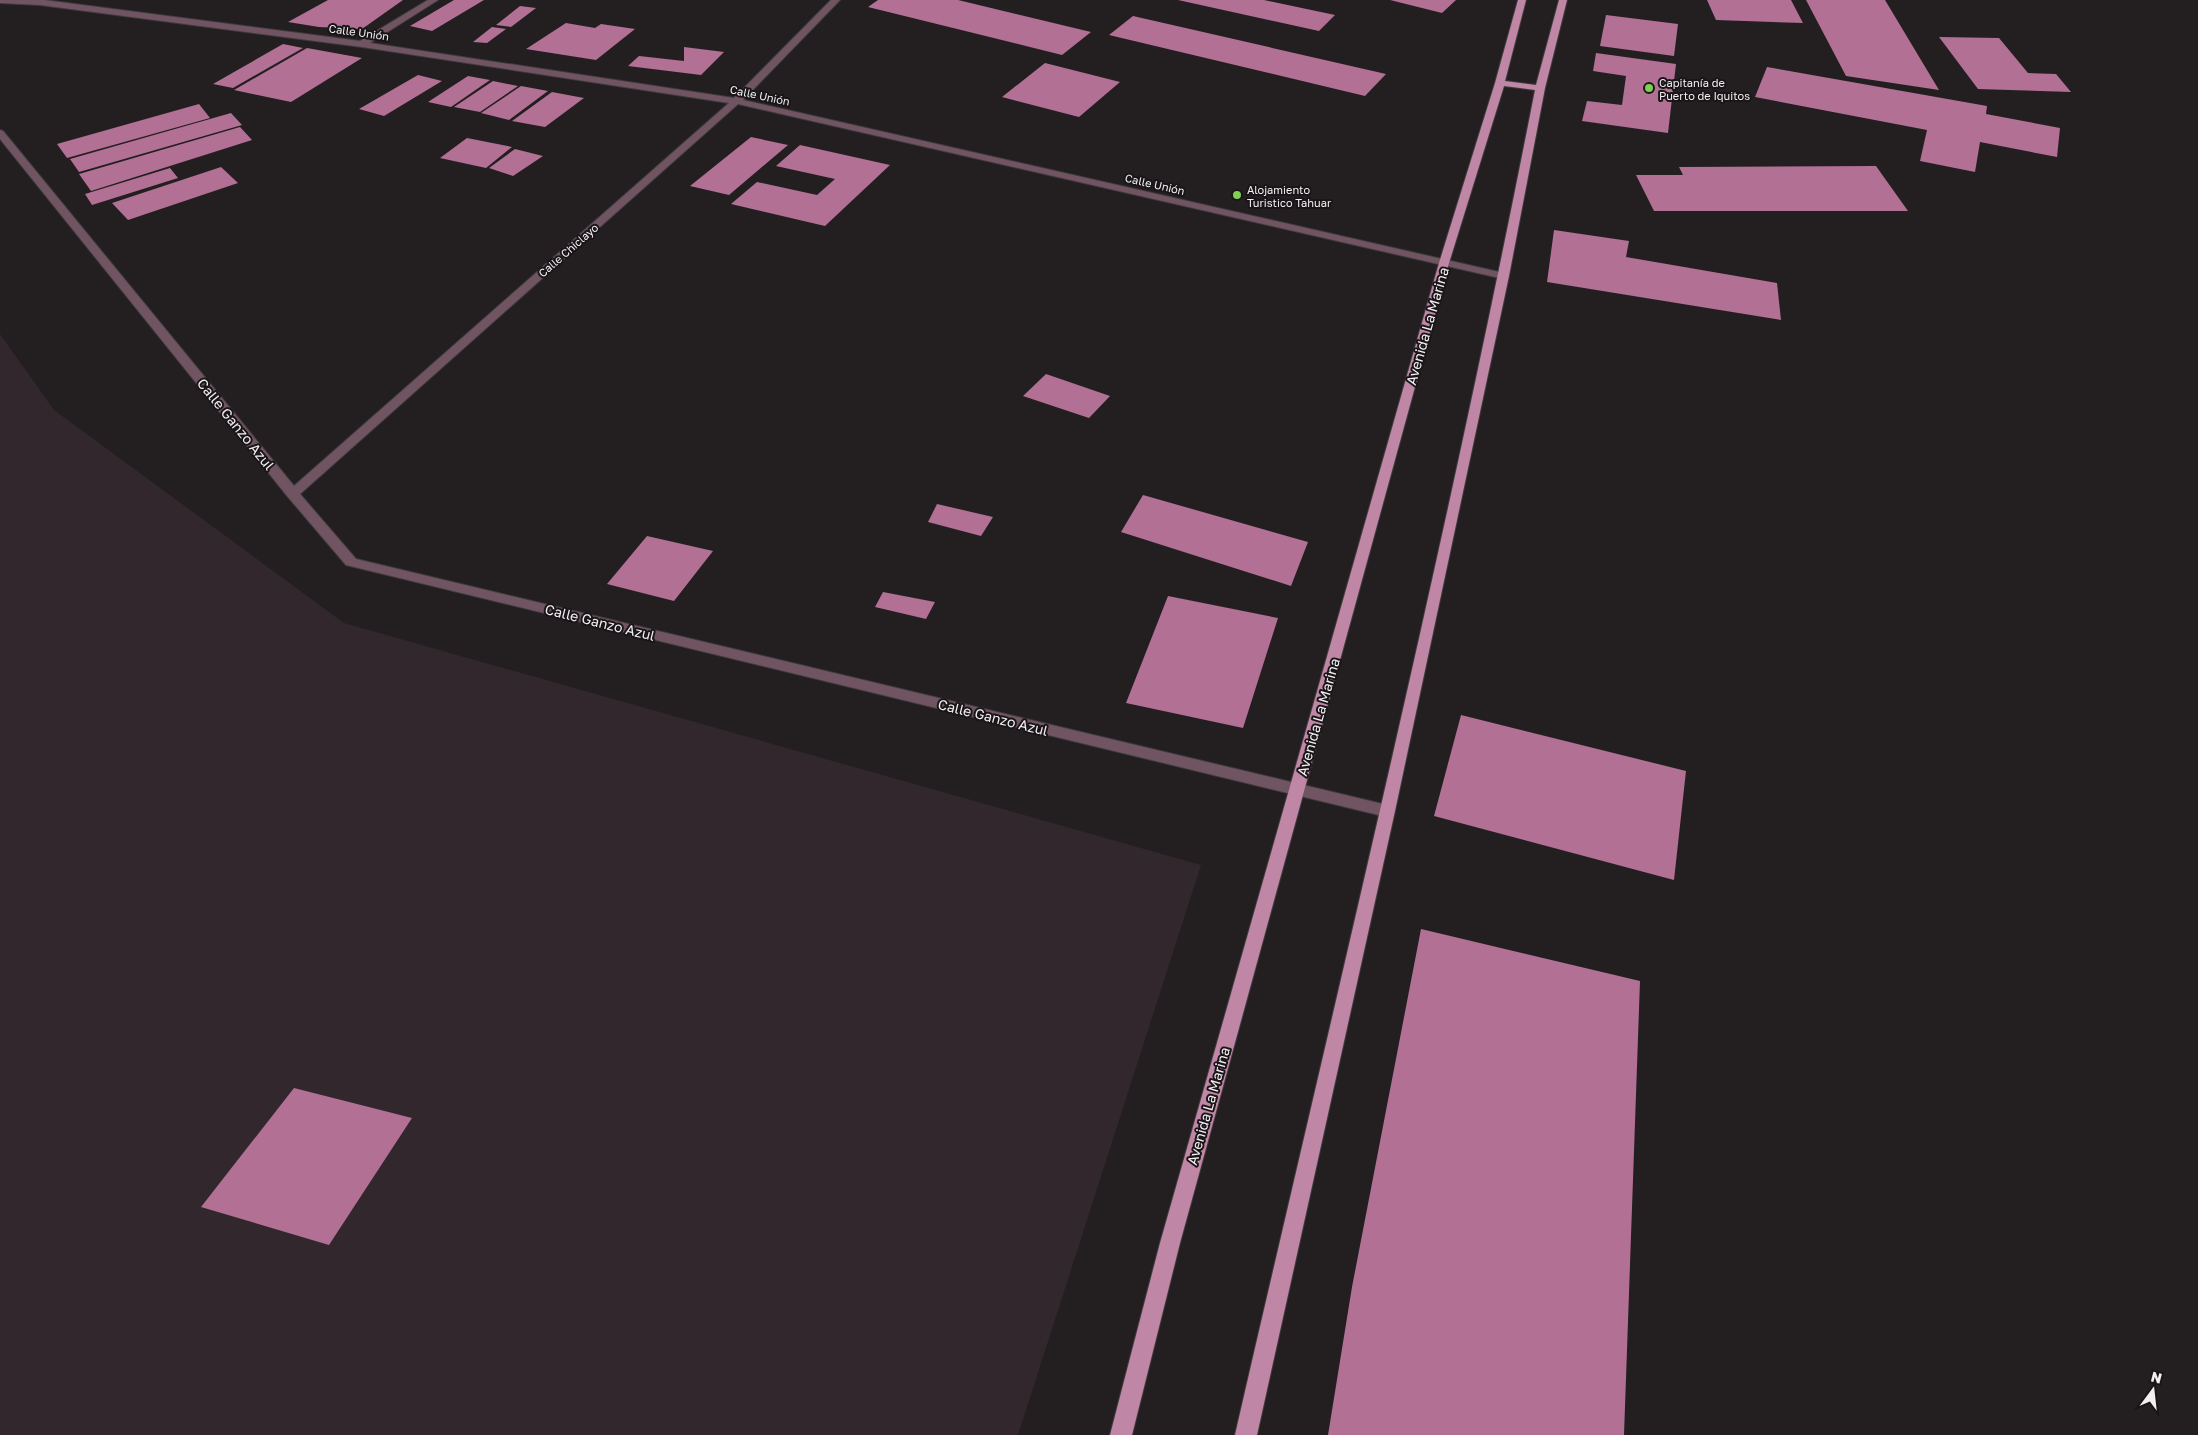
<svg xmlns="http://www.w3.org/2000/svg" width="2198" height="1435" viewBox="0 0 2198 1435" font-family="'Golos Text',sans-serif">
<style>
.built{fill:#31272c}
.building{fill:#b27094}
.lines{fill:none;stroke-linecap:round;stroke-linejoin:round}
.minor-casing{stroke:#403c3e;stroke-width:2}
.major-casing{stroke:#403c3e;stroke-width:2}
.minor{fill:#705462;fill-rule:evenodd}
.major{fill:#c086a5;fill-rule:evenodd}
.poi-dot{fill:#7fd052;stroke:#1a1518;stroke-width:2}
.labels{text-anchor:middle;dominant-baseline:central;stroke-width:4;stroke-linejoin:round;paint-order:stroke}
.far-street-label{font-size:11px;fill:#f2eff1;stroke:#1a1518}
.far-poi-label{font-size:11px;fill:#f2eff1;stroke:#1a1518;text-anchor:start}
.street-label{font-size:14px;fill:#f2eff1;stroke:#1a1518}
</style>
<rect width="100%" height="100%" fill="#231f21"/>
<path class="built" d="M0,334L54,410L344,623L1201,865L1018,1435H0Z"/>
<path class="building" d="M328,0H403L362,29L319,27L288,22Z
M454,0H484L432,31L410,26Z
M878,0H958L1091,32L1062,55L868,7Z
M1178,0H1264L1335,15L1319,31Z
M1390,0H1456L1442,13Z
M1707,0H1791L1803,23L1716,20Z
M1806,0H1885L1939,90L1846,76Z
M520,6L536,8L511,27L496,25Z
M1606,15L1678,24L1674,56L1600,46Z
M1133,16L1386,74L1365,96L1109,35Z
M566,23L595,28L601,24L635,29L596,60L526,49Z
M492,27L506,29L487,43L473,42Z
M1939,37L1999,38L2028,73L2056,74L2071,92L1978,89Z
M283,44L303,48L233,88L213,84Z
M684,47L724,52L701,75L628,66L639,56L684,61Z
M307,48L362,58L291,102L234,90Z
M1596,53L1676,64L1668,133L1582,121L1587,101L1622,105L1626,76L1593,71Z
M1045,63L1120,82L1079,117L1002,97Z
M1767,67L1987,106L1986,114L2060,128L2057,157L1980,142L1975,172L1920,161L1927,130L1755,97Z
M418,75L442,81L384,116L359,109Z
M468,76L490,80L451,107L428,102Z
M493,81L518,86L480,112L454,107Z
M521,86L548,91L509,120L481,113Z
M552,92L584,98L545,127L512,121Z
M199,104L210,118L67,158L57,144Z
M231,113L242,125L79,172L70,159Z
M240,127L252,140L91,191L79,174Z
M751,137L788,145L729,195L690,186Z
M467,138L512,147L486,168L440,158Z
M800,145L890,165L825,226L731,204L757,182L817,195L835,179L776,166Z
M515,149L543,156L513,176L489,168Z
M1876,166L1908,211H1654L1636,175H1683L1679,167Z
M221,167L238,183L128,220L112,203Z
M170,168L178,178L92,205L85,194Z
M1554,230L1629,241L1626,257L1777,283L1781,320L1547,282Z
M1046,374L1110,396L1089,418L1023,396Z
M1143,495L1308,542L1291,586L1121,532Z
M937,504L993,517L981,536L928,522Z
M647,536L713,551L674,601L607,584Z
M883,592L935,602L926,619L875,607Z
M1168,596L1278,618L1243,728L1126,703Z
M1461,715L1686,771L1674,880L1434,816Z
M1421,929L1640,981L1624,1435H1328L1352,1287Z
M294,1088L412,1118L329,1245L201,1207Z"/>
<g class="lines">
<g class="minor-casing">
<path id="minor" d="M0,0H44L360,41L428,0H438L370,43L734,98L831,0H840L743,100L1508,274L1509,276L1504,279L738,104L300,494L356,559L1387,805L1393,807L1395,811L1393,815L1387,817L346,565L288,497L0,139V130L3,131L294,486L729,103L362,47L40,5L0,3Z"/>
</g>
<g class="major-casing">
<path id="major" d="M1518,0H1526L1505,81L1536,85L1559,0H1567L1545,88L1509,276L1395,811L1257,1435H1235C1338,988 1447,541 1535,90L1504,86L1449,263L1180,1243L1132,1435H1110L1160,1243L1439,263L1495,83Z"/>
</g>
<use href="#minor" class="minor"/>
<use href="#major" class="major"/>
</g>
<g class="poi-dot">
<circle cx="1649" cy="88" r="5"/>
<circle cx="1237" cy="195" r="5"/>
</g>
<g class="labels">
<g class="far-street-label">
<text transform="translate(359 32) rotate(8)">Calle Unión</text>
<text transform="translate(760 95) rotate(12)">Calle Unión</text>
<text transform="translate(1155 184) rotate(13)">Calle Unión</text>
<text transform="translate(568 250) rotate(-41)">Calle Chiclayo</text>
</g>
<g class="far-poi-label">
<text x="1659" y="82">Capitanía de<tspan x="1659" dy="13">Puerto de Iquitos</tspan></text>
<text x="1247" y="189">Alojamiento<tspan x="1247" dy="13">Turistico Tahuar</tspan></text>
</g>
<g class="street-label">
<text transform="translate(1427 326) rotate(-74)">Avenida La Marina</text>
<text transform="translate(236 424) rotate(51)">Calle Ganzo Azul</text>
<text transform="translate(600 622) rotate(14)">Calle Ganzo Azul</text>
<text transform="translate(993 717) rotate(14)">Calle Ganzo Azul</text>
<text transform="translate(1318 717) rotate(-74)">Avenida La Marina</text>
<text transform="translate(1208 1106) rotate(-74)">Avenida La Marina</text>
</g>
</g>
<g transform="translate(2153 1390) rotate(15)" stroke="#1a1518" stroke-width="4" paint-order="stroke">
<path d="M0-4L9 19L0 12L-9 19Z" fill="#f2eff1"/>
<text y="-8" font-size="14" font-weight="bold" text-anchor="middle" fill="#f2eff1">N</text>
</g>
</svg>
